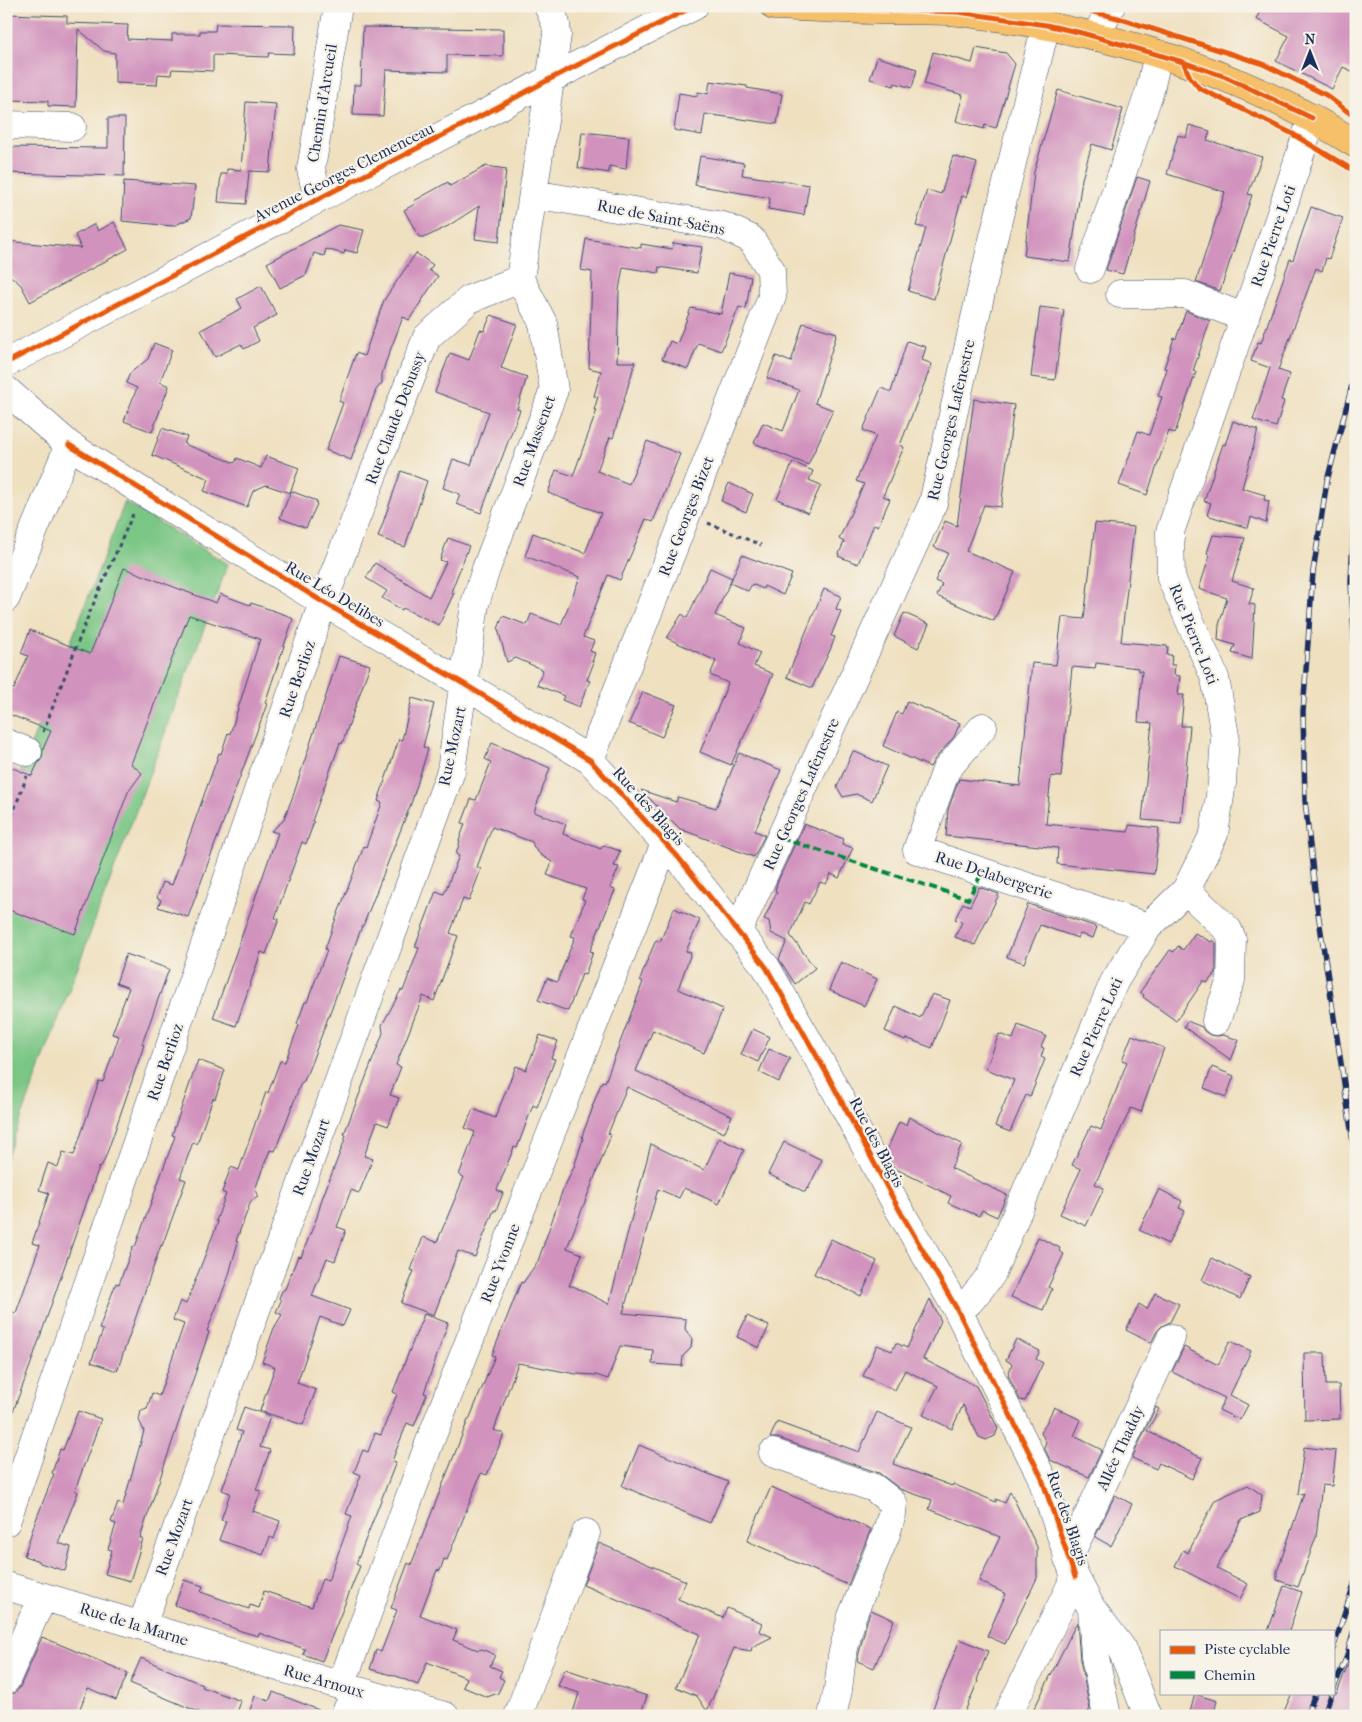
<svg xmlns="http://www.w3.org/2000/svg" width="1362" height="1722" viewBox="0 0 1362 1722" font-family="'IM FELL French Canon',serif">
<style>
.green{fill:#7ac685;stroke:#4a7a72}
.building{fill:#d193bd}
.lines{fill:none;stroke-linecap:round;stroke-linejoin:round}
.minor-casing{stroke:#3b4a6d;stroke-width:29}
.major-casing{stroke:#3b4a6d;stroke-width:29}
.path{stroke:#3b4a6d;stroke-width:3;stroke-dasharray:4 4;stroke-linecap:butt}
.minor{stroke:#fff;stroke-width:28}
.major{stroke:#f6c06b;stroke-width:28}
.rail-casing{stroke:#1b2f5e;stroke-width:5.5}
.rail{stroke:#f7f3e8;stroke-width:4;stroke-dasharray:11;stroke-linecap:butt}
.quiet{stroke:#00873e;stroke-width:4;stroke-dasharray:8 4;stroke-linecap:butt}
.cycleway-casing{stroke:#f7f3e8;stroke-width:8}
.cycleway{stroke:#e8590c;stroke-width:5}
.labels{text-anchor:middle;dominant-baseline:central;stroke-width:4.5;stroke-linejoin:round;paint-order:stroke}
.street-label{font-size:16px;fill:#1b2f5e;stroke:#f7f3e8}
</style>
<rect width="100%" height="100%" fill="#f7f3e8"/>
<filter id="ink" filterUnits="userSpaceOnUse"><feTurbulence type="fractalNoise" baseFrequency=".02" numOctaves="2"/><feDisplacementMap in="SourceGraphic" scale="10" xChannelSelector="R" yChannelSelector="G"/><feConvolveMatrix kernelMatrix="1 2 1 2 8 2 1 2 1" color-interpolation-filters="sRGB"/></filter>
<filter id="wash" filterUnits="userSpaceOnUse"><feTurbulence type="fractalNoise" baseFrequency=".0096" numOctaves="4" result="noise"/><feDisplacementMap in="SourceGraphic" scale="20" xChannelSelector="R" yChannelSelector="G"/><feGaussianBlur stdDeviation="1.12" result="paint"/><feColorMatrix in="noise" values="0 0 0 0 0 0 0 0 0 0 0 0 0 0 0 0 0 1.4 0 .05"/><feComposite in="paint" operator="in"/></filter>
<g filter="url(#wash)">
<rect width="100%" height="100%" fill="#efe0c0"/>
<path class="green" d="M125,502L228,564L6,1159V809Z"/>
<g id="blocks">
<path class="building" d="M1263,6H1346L1356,11V73L1343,67L1332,89L1276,61L1289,36L1256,19Z
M6,14L67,16V23L128,25L127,39L172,41V34H200V31H215L216,24L295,25L294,54L269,53L268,57L213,55V71L172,69L171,75L158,74L157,85L115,83V53L104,51L78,29L76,107L48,106V101L6,100Z
M363,27L503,29V56L447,55V72L386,70L383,116L353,115L354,85H361Z
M976,48L1006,53L1015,64L996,128L985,125L984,129L956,121L963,95L924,84L933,52L972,63Z
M877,57L917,69L912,88L895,83L894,86L870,79Z
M710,81L747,86V88L782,94L777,124L705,114L702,135L674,130L679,93L697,96L698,92L708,94Z
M1058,90L1123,109L1111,150L1092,144L1082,179L1070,262L1024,256L1034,172Z
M246,102L276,104L270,172L249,171L246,204L218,202L221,174H227V169L241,170Z
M108,118H125L124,176L6,173V147L108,148Z
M1189,125L1210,131L1207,140L1262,157L1248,194L1252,195L1220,291L1196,282L1225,192L1167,174L1178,135L1186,138Z
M582,132L629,137L626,169L609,166V173L578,168Z
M700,156L744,163L742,175L809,185L804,215L768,209L770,198L695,185Z
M953,156L977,163L966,197L962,196L934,299L908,291L926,228L916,226L927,190L941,194Z
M486,166L506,169L499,242L475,239L479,206L448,226L426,237H419L404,210L415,204L414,201L448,182L450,186Z
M1137,177L1150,181L1123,274L1106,270Z
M124,181L195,186L191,218L173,226L122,221Z
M1311,207L1343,218L1329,259L1326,258L1322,271L1316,268L1278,370L1290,374L1281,400L1284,401L1276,427L1253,420L1270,368L1251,361L1258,342L1261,343L1290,259L1293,260Z
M114,222L128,249L30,302L21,285L12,277L6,276V241L81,248L75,235L95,224L98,231Z
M338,225L364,230L357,253L345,250L344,254L326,249L324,256L314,253L306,275L280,288L267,263Z
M586,239L641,248V244L672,249L673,243L702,247L697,273L659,267L658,273L623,267L619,290L617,362H635L613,438L610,437L597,471L629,484L647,441L680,454L653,522L646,519L620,580L608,575L583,637L594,641L590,651L595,653L592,662H594L587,680L590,681L579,707L562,700L564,696L537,685L543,670L516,658L507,662L498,629L503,616L527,625L531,614L561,625L580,577L525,556L533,533L585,553L601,513L548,493L556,470L573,476L597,410H594L598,397L594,396L601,371L589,368L592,272L581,270Z
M416,253L433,265L429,270L438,276L409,320L403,317L385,364L382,374V383L376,390L351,460L326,450L343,403L339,401L356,353L364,356L384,300Z
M729,273L751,277L746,309L739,307L721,351L698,343L688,369L662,359L670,341L677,344L691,308L721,314Z
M261,286L277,315L253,328L259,341L244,349L241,344L215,357L201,330L242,308L237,299Z
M1040,307L1064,310L1055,380L1031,377Z
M1186,311L1210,321L1193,371L1196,372L1175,433L1169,431L1147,495L1119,485L1138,431L1149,435L1162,397L1158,396L1167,369L1164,368L1174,338L1176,339Z
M491,315L517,324L501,368L527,377L517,409L520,410L481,513L456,504L460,494L443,488L453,459L471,465L489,412L435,392L450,353L469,360L480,330L484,331Z
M803,323L837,333L815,403L833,410L808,465L754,443L763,423L783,431L799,390L767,378L776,356L791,362Z
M907,341L926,347L922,360L932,364L900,445L904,447L883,496L890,499L878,526L874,524L858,564L838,556L844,542L839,539L864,484L856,481L876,436L863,430L881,388L891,392Z
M154,343L172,350L160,382L169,386L152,432L124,421L137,388L126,383L130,373L148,359Z
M974,399L1014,405L1001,507L984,505L966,551L1015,572L994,621L937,596L942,584L935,581L948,553L934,547L945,521L957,526Z
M1233,421L1258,430L1242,488L1265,495L1264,500L1269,501L1266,523L1251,517L1248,528L1207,515L1211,503L1204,501L1223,444L1225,445Z
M162,428L187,437L184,444L235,463L237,458L261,468L266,456L299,468L290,493L266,485L253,491L247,507L204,491L209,479L152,455Z
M793,462L813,471L809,480L821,485L808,513L777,499Z
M401,471L427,481L405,547L378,537Z
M729,483L753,494L746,512L721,501Z
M291,491L317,501L316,503L317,504L306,528L280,518Z
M1095,523L1134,527L1121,642L1168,646L1167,655H1172L1171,665H1175L1174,675L1180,676L1178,695H1184L1181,726H1190L1181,823L1142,820L1152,723L1138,722L1142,671H1138V668L1096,663L1095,669L1072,667L1061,777L1051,776L1046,824L1128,832L1129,825L1159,828L1154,874L1057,864L1058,848L946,836L948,810L959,779L1020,786L1032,663L1056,665L1062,617L1084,619Z
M1213,535L1245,538L1232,581L1254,588L1249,604L1255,605L1252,659L1232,653L1235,645L1218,640L1219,625L1227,598L1199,589L1210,555L1207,553Z
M448,538L469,546L451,592L454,593L439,625L403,608L402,610L382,598L387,591L366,578L375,563L429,597L446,562L440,560Z
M742,555L792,574L783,595L764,586L763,589L752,584L748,591L730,583Z
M124,568L216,603L220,594L250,605L251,603L286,615L293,619L265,703L267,704L188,917L158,907L161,900L157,898L163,882L172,885L219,753L221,754L228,733L230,734L260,639L189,615L131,764L142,773L128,792L75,934L6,909V765L32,776L37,765L42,758L43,749L51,731L6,713V686L14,689L28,656L21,653L30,630L90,654Z
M710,568L732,578L715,615L746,628L740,643L760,653L754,666L773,674L757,710H756L731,765L700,752L728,683L710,675L716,661L667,638L682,614L687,618Z
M824,589L841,596L836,609L841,611L831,636L835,637L831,648L812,688L787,677Z
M904,613L929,624L918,648L894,636Z
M339,656L370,665L342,744L340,743L312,821L314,822L306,844L302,842L287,884L275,918L279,919L266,954L261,952L236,1026L213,1018L278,833L271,831L283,821L293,796Z
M643,692L676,705L662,737L629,723Z
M412,698L434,704L423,747L428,749L412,801L363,926H362L312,1061L304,1081L301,1083L275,1151L270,1150L262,1170L255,1190L258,1197L251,1201L236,1241L238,1242L228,1278L207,1331L209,1332L140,1538L143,1539L130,1581L105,1574L112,1550L108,1549L116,1524L111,1522L118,1503L123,1505L144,1431L139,1420L141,1411L147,1409L152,1393L159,1396L184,1324L173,1320L180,1301L186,1304L218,1222L216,1221L226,1194L222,1192L231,1167L239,1170L266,1092L268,1093L280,1061L285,1062L299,1025L297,1024L305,1002H307L327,950L325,949L332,929L364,846L366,847L382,803L378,801L399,739L402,740Z
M907,701L960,723L954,737L934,760L930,767L883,746L897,712L902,714Z
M492,743L550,768L534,812L566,824L563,834L601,849L603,845L620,851L614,866L619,867L610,888L615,890L590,951L593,952L585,975L582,974L568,1011L538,1000L547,978L557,982L575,937L571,936L585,900L582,899L586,889L547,875L552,862L541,855L534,848L532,842L492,827L477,867L481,869L469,901L463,899L450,933L458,936L434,1001L423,996L396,1065L401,1067L390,1095L399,1098L388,1126L377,1122L364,1156L373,1159L359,1193L351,1190L337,1227L346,1230L335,1261L327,1258L312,1296L350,1310L343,1326L320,1317L297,1383L316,1390L303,1425L260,1411L275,1367L262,1362L274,1328L282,1315L276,1312L281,1301L279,1298L282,1291L285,1289L298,1256L301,1257L317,1217L322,1199L344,1142L346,1135L344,1134L383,1033L382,1025L401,990L403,991L419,948L415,947L436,891L444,894L459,856L456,854L460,841H459L465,824L462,823L471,799L476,800L491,762L485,759Z
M853,751L887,766L872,801L856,794L843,797L837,787Z
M739,753L781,770L755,831L765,835L754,857L680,829L641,790L676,802L678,797L716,808Z
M804,824L844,839L842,844L853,848L839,878L831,874L826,884L820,882L809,904L805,902L790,935L815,968L795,984L779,959L787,941L771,933L769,921L764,919L777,892L775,891L777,883Z
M979,887L999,894L975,945L955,937L962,922L955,919L963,903L970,906Z
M1028,904L1097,927L1093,938L1080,934L1078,938L1040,925L1024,963L1007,957Z
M674,908L700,920L686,951L691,953L678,989L723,1009L704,1053L653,1030L636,1071L732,1116L724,1133L627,1087L608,1134L611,1135L567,1248L582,1254L569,1286H573L609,1304L651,1144L704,1170L719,1138L744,1150L719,1204L684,1188L679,1198L658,1189L623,1313L686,1319L685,1329L692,1339L691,1348L683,1356L682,1366L652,1364L653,1350L620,1346L608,1379L596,1375L576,1374L518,1363L494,1430L504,1434L487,1475L481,1473L447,1560L444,1559L440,1571L437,1570L420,1615L457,1630L453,1640L478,1650L482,1649L495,1655L490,1666L502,1671L499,1677L504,1680L498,1693L487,1697L463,1687L467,1678L427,1662L418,1685L391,1674V1675L370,1669L376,1650L381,1652L397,1610L391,1608L408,1563L411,1565L468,1420H469L495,1356L492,1355L521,1282L523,1283L538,1261L562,1192L574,1167L583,1139L582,1136L593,1107H592L602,1081L605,1082L643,982L640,980L647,961L656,940L660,942Z
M1195,933L1211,942L1213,940L1216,943V972L1207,983L1204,980L1176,1021L1143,997L1144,995L1140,992L1170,950L1174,952L1178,946L1183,950Z
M126,954L169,969L142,1044L144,1045L113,1136L104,1161L100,1168L99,1167L30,1366L8,1425L6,1424V1310L16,1313L40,1245L32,1243L49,1193L39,1190L48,1163L58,1167L63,1152L74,1155L99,1081L103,1082L119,1036L112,1034L129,988L116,983Z
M841,962L877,979L864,1006L829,990Z
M932,994L950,1000L932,1048L906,1038L905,1040L885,1031L896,1006L920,1018Z
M1187,1021L1202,1027L1204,1031L1210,1035L1218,1036L1223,1035L1239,1040L1231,1060L1184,1027Z
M1018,1025L1046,1036L1041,1047L1044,1048L1041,1057L1045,1059L1030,1097L1026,1095L1010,1132L995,1126L1014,1080L986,1069L999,1034L1013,1039Z
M753,1029L770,1037L758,1062L741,1054Z
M540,1035L558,1041L551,1058L555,1059L537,1107L533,1105L517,1148L514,1147L497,1190L503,1193L496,1211L494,1210L475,1257L458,1251L434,1315L401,1303L414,1271L411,1270L423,1237L437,1242L464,1177L459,1175L475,1132L465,1128L473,1109L495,1118L516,1066L526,1070Z
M1132,1035L1164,1048L1141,1112L1131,1108L1095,1184L1104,1188L1086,1226L1060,1214L1081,1169L1072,1165L1091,1126L1101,1130L1127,1062L1122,1060Z
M769,1049L790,1058L779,1082L759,1072Z
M198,1060L225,1070L215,1099L213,1098L197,1144L193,1142L180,1178L186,1180L162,1246L161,1245L117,1371L91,1362L103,1330L99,1329L116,1283L119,1284L133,1246L135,1247L175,1136L172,1135Z
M1212,1067L1234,1076L1226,1097L1204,1088Z
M909,1117L962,1144L951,1168L1007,1195L997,1217L982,1210L979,1216L948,1203L951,1196L894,1168L886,1152L899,1122L906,1125Z
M784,1142L822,1160L808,1189L807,1188L805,1192L768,1174Z
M1159,1189L1182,1201L1179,1208L1185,1211L1168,1244L1139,1230Z
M1038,1237L1060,1248L1059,1251L1064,1254L1048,1287L1052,1289L1043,1310L1011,1297Z
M831,1239L877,1261L861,1296L814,1274Z
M1212,1258L1250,1277L1240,1299L1202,1280Z
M1155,1293L1179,1304L1170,1322L1162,1326L1157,1331L1151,1343L1126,1330L1139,1304L1147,1309Z
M930,1299L941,1321L923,1359L976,1386L998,1428L995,1436L986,1440L979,1437L963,1405L952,1429L923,1415L938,1386L905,1370L895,1390L863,1376L877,1345L892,1351L896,1343L907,1348Z
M424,1314L448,1323L424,1393L427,1394L414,1426L407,1423L392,1461L396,1462L356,1564L360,1566L322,1661L303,1654L305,1649L259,1633L258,1636L241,1631L175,1605L184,1580L203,1586L201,1592L249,1609L250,1605L259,1608L264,1591L312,1607L322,1579L328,1581L352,1516L346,1514L361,1475L354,1472L363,1450L368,1452L375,1433L381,1435L397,1394L393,1392Z
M747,1316L769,1326L759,1348L737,1337Z
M1016,1339L1040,1351L1036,1359L1043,1363L1025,1401L1020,1400L1008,1375L1012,1364L1006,1360Z
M1230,1341L1251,1351L1230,1395L1248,1405L1240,1420L1219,1410L1225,1398L1172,1372L1184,1347L1218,1365Z
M1304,1353H1325L1326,1385H1339L1340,1419L1305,1420Z
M244,1407L270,1416L260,1447L270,1450L256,1490L261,1491L253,1511L280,1521L274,1539L270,1537L263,1555L219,1540L226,1521L221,1520L230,1493L222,1490L242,1432L236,1430Z
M1054,1407L1081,1420L1074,1436L1102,1450L1089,1477L1050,1460L1044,1447L1046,1442L1041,1433Z
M1156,1407L1159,1409L1147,1431L1202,1458L1192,1479L1159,1463L1156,1469L1132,1458Z
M78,1411L101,1419L75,1490L78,1492L58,1543L71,1547L65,1571L40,1563L39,1561L24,1556L34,1525L54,1474L52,1473L60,1449L63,1450Z
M877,1412L911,1427L893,1464L952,1486L953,1484L996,1502V1499L1005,1503L1010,1491L1037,1547V1578L1005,1644L987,1636L1006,1594L979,1581L1000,1537L929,1509L932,1500L900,1489L879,1473L778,1438H770L777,1422L859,1452Z
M639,1445L728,1482L710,1523L622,1486Z
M1304,1447L1336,1451L1332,1486L1322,1485L1316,1537L1298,1587L1277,1580V1572L1304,1493L1298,1495Z
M1248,1485L1262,1495L1260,1512L1241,1520L1217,1568L1248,1584L1240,1599L1175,1566L1183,1550L1188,1553L1215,1500Z
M771,1487L871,1529L848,1585L747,1541Z
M1115,1495L1132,1504L1111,1546L1095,1537Z
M599,1543L686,1581L678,1599L723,1618L727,1608L762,1623L759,1631L772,1637L752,1647L751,1651L734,1648L707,1711L697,1696L676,1687L700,1634L583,1585Z
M1284,1586L1302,1592L1289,1631H1268Z
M871,1610L894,1620L874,1668L857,1661L867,1621Z
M1077,1622L1080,1660L1090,1709L1086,1716H1048L1034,1709Z
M42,1637L128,1673L116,1700L88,1688L77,1716H6V1695L15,1693L20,1687Z
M960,1639L988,1651L977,1680L978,1681L963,1716H930Z
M1354,1648H1356V1716H1282L1292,1693H1337Z
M141,1658L203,1685L202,1687L241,1701L236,1716H208L130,1683Z
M565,1669L647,1696L640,1716H572L579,1693L558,1686Z
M273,1692L329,1714V1716H248L255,1696L269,1701Z
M1195,1694L1217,1701L1213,1716H1189Z"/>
</g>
</g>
<g filter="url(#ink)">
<use href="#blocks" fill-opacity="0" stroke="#3b4a6d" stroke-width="1"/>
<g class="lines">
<g class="minor-casing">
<path id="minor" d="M1096,37L1111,6
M6,125L72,127
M533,194L723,226L751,239L771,270L772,297L590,760
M318,199L311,169L338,6
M1090,269L1150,90L1158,54
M1120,294H1185L1245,318
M6,363L318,199L496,108L550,79L694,6
M6,390L69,445L143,492L323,602L464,684L590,760L678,857L766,967L827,1074L896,1204L958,1311L1041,1476L1075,1577L1092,1609L1121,1647L1148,1716
M6,598L69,445
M983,727L946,770L917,850L1148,927
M6,743L28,752
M1186,890L1228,930L1232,939L1231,980L1216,1021
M738,931L933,503L991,248L1046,25
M958,1311L970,1301L991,1275L1114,982L1148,927L1186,890L1214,834L1222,783L1225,736L1215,678L1171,578L1170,532L1280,216L1312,118
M773,1453L874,1488L893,1503L892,1514L886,1534L852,1616L842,1656L838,1690L832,1716
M6,1522L323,602L427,337L470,299L520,279
M1068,1559L1171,1338
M6,1586C153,1628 298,1674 445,1716
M1092,1609L1095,1657L1107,1716
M142,1625L451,771L475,604L486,569L554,390L543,323L520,279L557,35L556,24L548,6
M6,1680L34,1616L44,1597
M343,1687L345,1675L430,1441L665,843
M344,1716L356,1691
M518,1716L586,1533
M1007,1716L1075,1577"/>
</g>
<g class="major-casing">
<path id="major" d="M774,6C808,7 842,10 876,10C904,11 932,9 960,12C1098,29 1237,69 1356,144"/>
</g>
<path class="path" d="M708,523L761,545
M43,732L89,614L133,514
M6,831L27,776"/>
<use href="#minor" class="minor"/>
<use href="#major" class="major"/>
<g class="rail-casing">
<path id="rail" d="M1356,370L1327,481L1313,572L1303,712L1305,801L1316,899L1356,1162
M1356,475L1351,582L1356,678
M1333,1649L1356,1578
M1333,1690L1347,1656L1356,1622
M1306,1716L1316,1693
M1323,1716L1332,1693"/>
</g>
<use href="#rail" class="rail"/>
<path class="quiet" d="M781,838L968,899L983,871"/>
<g class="cycleway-casing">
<path id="cycleway" d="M774,6L958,12L1046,25L1082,33L1183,62L1226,77L1312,118
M1069,6L1118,18L1263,64L1326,95L1356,118
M1183,62L1190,77L1199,88L1291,133L1356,172
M6,363L318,199L496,108L550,79L694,6
M69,445L323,602L464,684L590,760L678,857L766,967L827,1074L896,1204L958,1311L1041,1476L1075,1577"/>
</g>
<use href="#cycleway" class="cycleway"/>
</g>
</g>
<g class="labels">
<g class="street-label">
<text transform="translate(322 103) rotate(-81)">Chemin d'Arcueil</text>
<text transform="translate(344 172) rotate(-27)">Avenue Georges Clemenceau</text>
<text transform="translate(661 217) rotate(11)">Rue de Saint-Saëns</text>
<text transform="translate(1273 236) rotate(-71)">Rue Pierre Loti</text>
<text transform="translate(395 418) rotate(-69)">Rue Claude Debussy</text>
<text transform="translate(951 420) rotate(-77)">Rue Georges Lafenestre</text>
<text transform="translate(534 441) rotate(-70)">Rue Massenet</text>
<text transform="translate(686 516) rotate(-69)">Rue Georges Bizet</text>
<text transform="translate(335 594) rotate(31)">Rue Léo Delibes</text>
<text transform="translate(1194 634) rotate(68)">Rue Pierre Loti</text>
<text transform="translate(297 679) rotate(-71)">Rue Berlioz</text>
<text transform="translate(452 746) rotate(-78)">Rue Mozart</text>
<text transform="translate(801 794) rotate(-66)">Rue Georges Lafenestre</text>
<text transform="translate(649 806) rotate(48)">Rue des Blagis</text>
<text transform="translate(994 875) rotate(18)">Rue Delabergerie</text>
<text transform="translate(1096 1027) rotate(-66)">Rue Pierre Loti</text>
<text transform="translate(165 1062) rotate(-71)">Rue Berlioz</text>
<text transform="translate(877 1142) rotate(62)">Rue des Blagis</text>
<text transform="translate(311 1157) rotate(-70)">Rue Mozart</text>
<text transform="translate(500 1263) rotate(-69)">Rue Yvonne</text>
<text transform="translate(1120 1448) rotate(-65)">Allée Thaddy</text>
<text transform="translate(1068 1518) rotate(71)">Rue des Blagis</text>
<text transform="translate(174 1537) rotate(-70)">Rue Mozart</text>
<text transform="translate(134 1624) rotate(17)">Rue de la Marne</text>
<text transform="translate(324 1681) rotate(16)">Rue Arnoux</text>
</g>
</g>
<rect width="1362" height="1722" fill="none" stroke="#f7f3e8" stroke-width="25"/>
<rect x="1160" y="1630" width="175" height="65" fill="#f7f3e8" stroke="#9fa5b1"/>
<rect x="1170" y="1646" width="25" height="8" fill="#e8590c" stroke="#9fa5b1"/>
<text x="1204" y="1654" font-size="15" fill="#1b2f5e">Piste cyclable</text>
<rect x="1170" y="1671" width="25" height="8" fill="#00873e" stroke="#9fa5b1"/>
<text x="1204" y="1680" font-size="15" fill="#1b2f5e">Chemin</text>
<g transform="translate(1310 52)" stroke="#f7f3e8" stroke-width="4" paint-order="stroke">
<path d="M0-4L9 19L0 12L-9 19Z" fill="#1b2f5e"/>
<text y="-8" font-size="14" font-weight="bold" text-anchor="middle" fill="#1b2f5e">N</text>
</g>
</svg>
